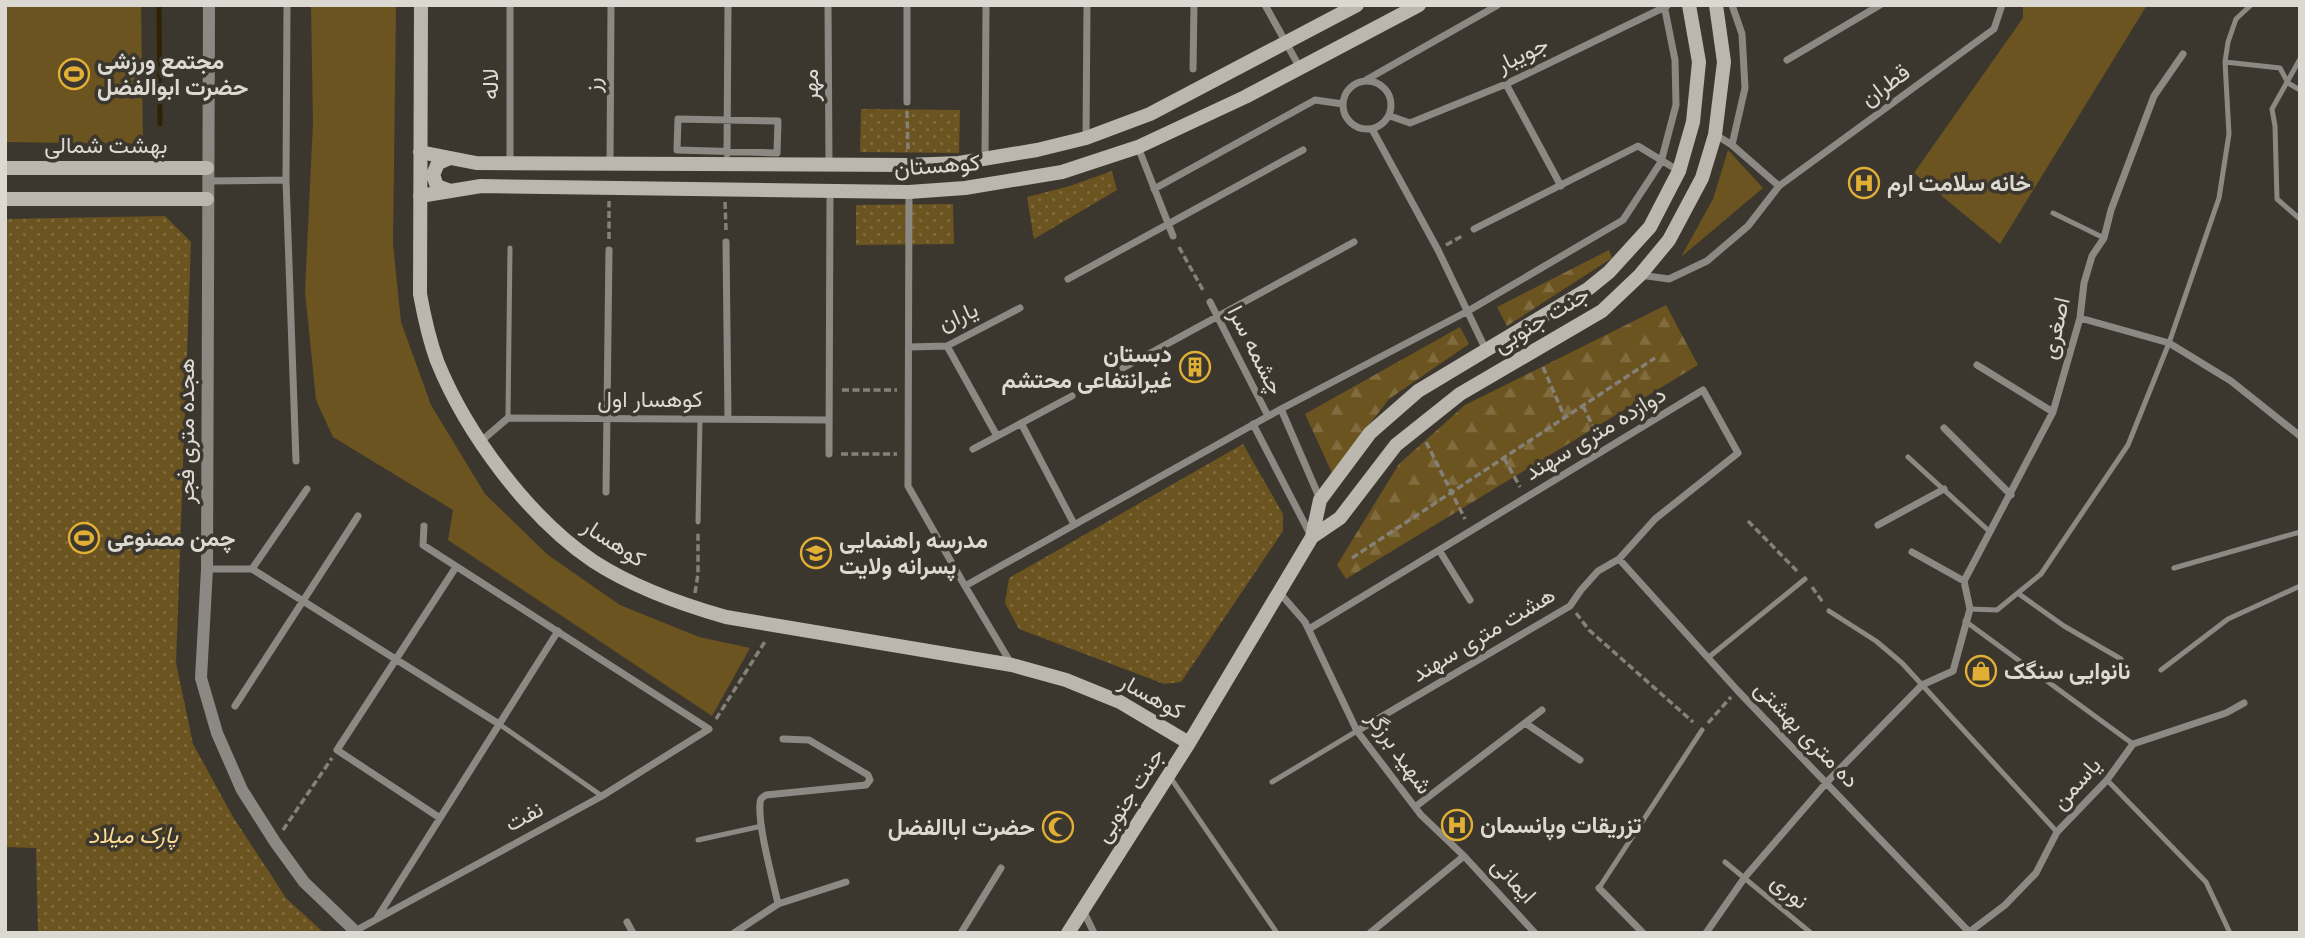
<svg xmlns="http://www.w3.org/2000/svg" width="2305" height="938" viewBox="0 0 2305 938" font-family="'Source Serif 4',Vazirmatn,serif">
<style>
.grass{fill:#6b541f}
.forest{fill:url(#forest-firs)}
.park{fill:url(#park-dots)}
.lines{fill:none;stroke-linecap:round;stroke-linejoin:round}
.stream{stroke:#2f2202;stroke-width:5}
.path{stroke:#858179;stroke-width:3.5;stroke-dasharray:7 3.5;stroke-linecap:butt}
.service{stroke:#8c8984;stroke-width:5}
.minor{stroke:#8c8984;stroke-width:7}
.tertiary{stroke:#8c8984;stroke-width:12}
.secondary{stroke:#bbb7af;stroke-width:14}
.labels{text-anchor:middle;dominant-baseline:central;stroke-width:7;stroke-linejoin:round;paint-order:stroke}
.street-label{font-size:23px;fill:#dcd9d3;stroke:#3c372e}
.poi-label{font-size:23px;font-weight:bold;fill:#dcd9d3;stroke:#3c372e;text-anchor:start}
.park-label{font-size:23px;font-style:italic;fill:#fcdb95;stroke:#3c372e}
</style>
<defs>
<pattern id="forest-firs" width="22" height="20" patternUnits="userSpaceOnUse" patternTransform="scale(1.75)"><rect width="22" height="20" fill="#6b541f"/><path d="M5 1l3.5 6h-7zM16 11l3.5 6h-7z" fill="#806c3f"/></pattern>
<pattern id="park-dots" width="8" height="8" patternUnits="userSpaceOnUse" patternTransform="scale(1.75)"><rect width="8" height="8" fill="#6b541f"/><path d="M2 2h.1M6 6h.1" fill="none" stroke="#806c3f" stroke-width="1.8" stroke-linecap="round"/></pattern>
</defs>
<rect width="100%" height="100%" fill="#3c372e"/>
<path class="grass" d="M5,5H141L143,144L5,142Z
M311,5H396L393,244L401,322L431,405L485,494L548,555L620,605L699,637L750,648L712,716L448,540L453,510L333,437L316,400L305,291L313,123Z
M2023,5H2147L2000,244L1914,173L2023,18Z
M1728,150L1763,188L1681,257L1713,199Z"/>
<path class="forest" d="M1609,250L1612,258L1507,326L1497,307Z
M1666,305L1698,365L1346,579L1337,565L1399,464L1465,405Z
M1460,327L1469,344L1389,399L1332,473L1305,414Z"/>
<path class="park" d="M861,109L960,110L959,153L860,152Z
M1112,171L1117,190L1034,239L1027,197L1070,186Z
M953,204L954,244L856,245V205Z
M165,216L191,242L176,663L193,744L233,817L286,898L324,933H38L36,848L5,847V219Z
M1243,444L1283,514V531L1181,682L1164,684L1019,629L1005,603L1009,578Z"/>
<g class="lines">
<path class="stream" d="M159,5L160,124"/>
<path class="path" d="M907,111L908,149
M725,202L726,230
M609,239V201
M1446,245L1464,235
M1179,247L1204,292
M1543,367L1565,418
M842,390H897
M1583,406L1599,439
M1426,442L1465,519
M841,454H897
M1504,458L1520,487
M1748,521L1797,571
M1352,558L1655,358
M1812,587L1824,604
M695,593L698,574V531
M1576,613L1589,630L1693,722
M716,719L766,640
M1708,723L1731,697
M283,830L332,758"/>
<path class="service" d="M2300,59L2272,109L2275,126L2277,199L2300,219
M2225,62L2280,68L2288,83L2300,90
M2053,213L2104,238
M508,418L510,248
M1908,457L1989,531
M698,522L700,419
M2174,568L2300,532
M2019,594L2064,626L2121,659
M1970,609L1997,610L2041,574L2128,445L2169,343L2219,198L2229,134L2225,62L2228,42L2236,19L2251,5
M1829,611L1876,641L1902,663L2057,832
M1965,621L2133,744
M1709,657L1805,579
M2161,670L2228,619L2300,586
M499,724L602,796
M1170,777L1277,933
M2107,780L2206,882L2230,933
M1272,782L1357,731
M698,840L762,826
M1725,862L1811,933
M1599,888L1702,730"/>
<path class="minor" d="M828,5L829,164
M907,5V102
M1265,5L1300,68
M1787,60L1880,5
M1193,69L1194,5
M1366,80L1498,5
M1343 105a24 24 0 1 1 48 0a24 24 0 1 1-48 0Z
M1506,84L1561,186
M1390,116L1410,123L1506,84L1667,6
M678,119L778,121L777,153L677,150Z
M1372,129L1438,250L1486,350
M1086,138L1087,5
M1732,145L1745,88L1742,34L1732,5
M1138,147L1173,236
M727,154L728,5
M985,158L986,5
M510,163V5
M610,164L611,5
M286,180L287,5
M208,181L286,180L296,461
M1779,186L1994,29L2002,5
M1154,189L1315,100L1343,104
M909,192L908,486L965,586
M1474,229L1638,146L1679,171
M726,242L728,419
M1640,275L1669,279L1707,261L1748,226L1779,186L1732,145L1716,135
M1068,279L1303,150
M1210,302L1268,416
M2080,318L2169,343L2231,381L2300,436
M947,346L997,436
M909,347L947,346L1020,308
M1977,365L2053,412
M1123,368L1354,242
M1281,409L1320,499
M1021,423L1074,524
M1253,424L1310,534
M1944,428L2011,495
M480,442L508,418L829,420
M973,449L1072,396
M829,454L830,191
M606,492L609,250
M1878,525L1944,489
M1439,550L1470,600
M1912,552L1964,581
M1619,559L1737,690L1970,933
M207,569H252L307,489
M252,569L499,724
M1279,592L1305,622L1357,731L1421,815L1464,856L1370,933
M1309,629L1703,390L1738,453L1655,519L1619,559L1598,571L1581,590L1570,606L1357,731
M1012,665L965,586L1281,409L1468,311L1623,220L1661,162L1676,105L1675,60L1664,5
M235,706L358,516
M1525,723L1580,760
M1415,807L1542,710
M440,818L337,750L456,567
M1464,856L1535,933
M1599,888L1643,933
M778,904C773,880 758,827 760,804C760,798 762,798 766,795L866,785L870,780L868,775L809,740L783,739
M1083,910L1094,933
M377,918L558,631
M627,922L633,933
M355,931L602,796L709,729L423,545L424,526
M734,933L778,904L846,882
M961,933L1001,868
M1706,933L1745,877L1827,782L1922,685L1953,671L1970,609L1964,581L2053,412L2080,318L2084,283L2092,256L2104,238L2111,210L2154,96L2183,54
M1968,933L2005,905L2036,873L2057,832L2107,780L2133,744L2226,713L2244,703"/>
<path class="tertiary" d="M209,5L207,569L201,678L217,733L242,790L275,842L304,882L357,933"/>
<path class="secondary" d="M421,5L420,294C424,316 429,339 437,361C466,433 528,517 593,561C633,587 680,604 726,617L1012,665L1066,680L1120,702L1189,743
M420,152L476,163L908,165L959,163L1037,150L1086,138L1150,114L1357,5
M450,158L438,163L433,175L437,186L451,191
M5,168H207
M420,196L481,186L909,192L965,188L1062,172L1138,147L1245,97L1419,5
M5,199H207
M1312,537L1340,518L1396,445L1460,394L1602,311L1640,275L1669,240L1702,178L1715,135L1724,62L1716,5
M1068,933L1189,743L1312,537L1320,500L1370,433L1418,391L1588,289L1609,272L1650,227L1679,171L1693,122L1699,62L1689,5"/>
</g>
<defs>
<g id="stadium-ring" transform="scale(1.575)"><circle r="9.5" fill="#3c372e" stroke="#e1af34" stroke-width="1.5"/><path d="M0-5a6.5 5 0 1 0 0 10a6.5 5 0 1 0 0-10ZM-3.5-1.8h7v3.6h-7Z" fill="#e1af34"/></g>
<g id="hospital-ring" transform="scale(1.575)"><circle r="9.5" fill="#3c372e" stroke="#e1af34" stroke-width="1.5"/><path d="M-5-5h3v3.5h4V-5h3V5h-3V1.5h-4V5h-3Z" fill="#e1af34"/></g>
<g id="building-ring" transform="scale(1.575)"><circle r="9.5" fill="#3c372e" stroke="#e1af34" stroke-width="1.5"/><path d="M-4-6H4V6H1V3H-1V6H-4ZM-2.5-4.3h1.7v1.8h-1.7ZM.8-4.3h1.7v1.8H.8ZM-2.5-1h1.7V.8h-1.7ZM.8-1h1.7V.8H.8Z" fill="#e1af34"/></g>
<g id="school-ring" transform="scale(1.575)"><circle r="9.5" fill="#3c372e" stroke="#e1af34" stroke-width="1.5"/><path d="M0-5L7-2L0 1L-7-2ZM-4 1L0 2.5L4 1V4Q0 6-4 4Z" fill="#e1af34"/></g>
<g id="shop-ring" transform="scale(1.575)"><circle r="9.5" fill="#3c372e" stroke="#e1af34" stroke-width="1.5"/><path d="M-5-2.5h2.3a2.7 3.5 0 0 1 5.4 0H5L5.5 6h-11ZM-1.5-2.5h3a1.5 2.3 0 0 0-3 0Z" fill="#e1af34"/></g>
<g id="mosque-ring" transform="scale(1.575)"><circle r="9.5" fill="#3c372e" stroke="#e1af34" stroke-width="1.5"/><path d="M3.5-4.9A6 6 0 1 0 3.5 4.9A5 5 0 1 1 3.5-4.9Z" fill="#e1af34"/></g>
</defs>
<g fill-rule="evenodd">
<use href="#stadium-ring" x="74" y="74"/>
<use href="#hospital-ring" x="1864" y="183"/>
<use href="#building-ring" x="1195" y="367"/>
<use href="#stadium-ring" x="84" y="538"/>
<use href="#school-ring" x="816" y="553"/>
<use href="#shop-ring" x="1981" y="671"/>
<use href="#hospital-ring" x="1457" y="825"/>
<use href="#mosque-ring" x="1058" y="827"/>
</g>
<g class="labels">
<g class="street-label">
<text transform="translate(1522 54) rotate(-26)">جویبار</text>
<text transform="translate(490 84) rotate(-90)">لاله</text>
<text transform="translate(592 85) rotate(-90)">رز</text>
<text transform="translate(810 85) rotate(-90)">مهر</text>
<text transform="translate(1885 85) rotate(-36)">قطران</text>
<text x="106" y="145">بهشت شمالی</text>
<text transform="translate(937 165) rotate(-4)">کوهستان</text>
<text transform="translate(958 316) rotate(-24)">یاران</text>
<text transform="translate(1541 319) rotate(-31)">جنت جنوبی</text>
<text transform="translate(2055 328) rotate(-77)">اصغری</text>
<text transform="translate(1256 350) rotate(63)">چشمه‌ سرا</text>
<text x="650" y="399">کوهسار اول</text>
<text transform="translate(186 431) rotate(-90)">هجده متری فجر</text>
<text transform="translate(1595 433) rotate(-31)">دوازده متری سهند</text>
<text transform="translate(614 542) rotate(33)">کوهسار</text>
<text transform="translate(1483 634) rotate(-31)">هشت متری سهند</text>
<text transform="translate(1152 696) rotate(29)">کوهسار</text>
<text transform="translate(1807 734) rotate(46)">ده متری بهشتی</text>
<text transform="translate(1400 752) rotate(55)">شهید برزگر</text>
<text transform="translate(2076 783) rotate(-48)">یاسمن</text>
<text transform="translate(1129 795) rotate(-57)">جنت جنوبی</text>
<text transform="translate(524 816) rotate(-28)">نفت</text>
<text transform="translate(1514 880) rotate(47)">ایمانی</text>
<text transform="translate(1790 891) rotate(40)">نوری</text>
</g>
<g class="poi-label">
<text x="97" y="61">مجتمع ورزشی<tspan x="97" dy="26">حضرت ابوالفضل</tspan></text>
<text x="1887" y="183">خانه سلامت ارم</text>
<text x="1172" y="354" text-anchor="end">دبستان<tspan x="1172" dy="26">غیرانتفاعی محتشم</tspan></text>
<text x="107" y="538">چمن مصنوعی</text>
<text x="839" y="540">مدرسه راهنمایی<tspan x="839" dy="26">پسرانه ولایت</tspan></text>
<text x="2004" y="671">نانوایی سنگک</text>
<text x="1480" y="825">تزریقات وپانسمان</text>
<text x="1035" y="827" text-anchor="end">حضرت اباالفضل</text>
</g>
<g class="park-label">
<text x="133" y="835">پارک میلاد</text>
</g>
</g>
<rect width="2305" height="938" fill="none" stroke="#dcd9d3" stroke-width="14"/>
</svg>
